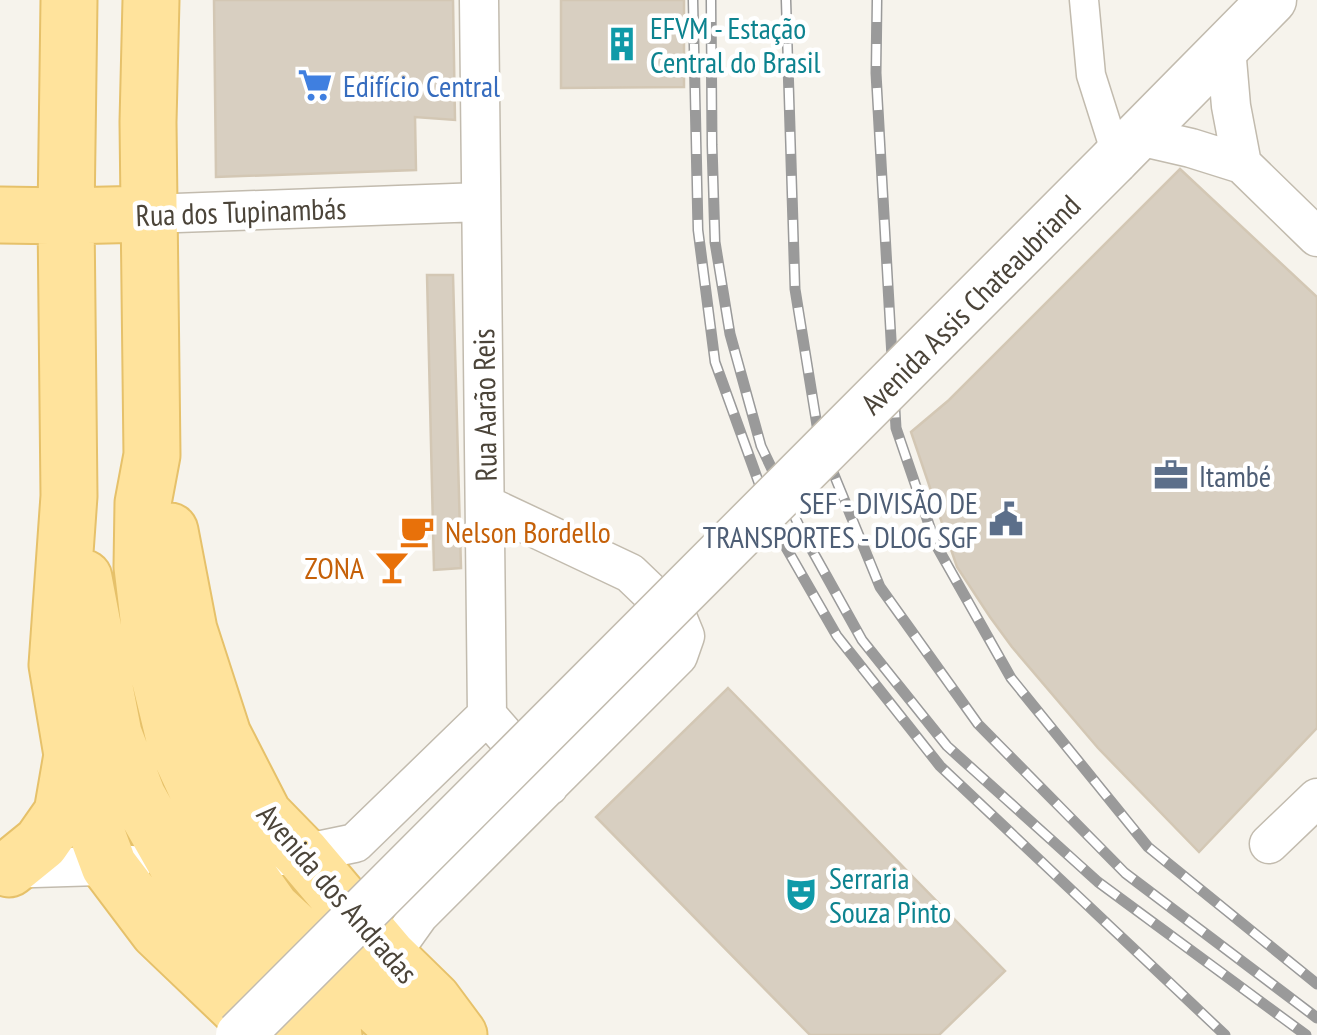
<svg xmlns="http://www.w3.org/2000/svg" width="1317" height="1035" viewBox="0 0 1317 1035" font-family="'PT Sans Narrow',sans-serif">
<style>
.building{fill:#d8cfc1;stroke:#d3c7b4;stroke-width:2.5}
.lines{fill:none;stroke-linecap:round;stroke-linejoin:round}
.pedestrian-casing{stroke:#c2bbae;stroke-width:31}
.minor-casing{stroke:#c2bbae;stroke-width:41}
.tertiary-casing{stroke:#c2bbae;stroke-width:51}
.primary-casing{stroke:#e6c16a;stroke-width:59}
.pedestrian{stroke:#fff;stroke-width:28}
.minor{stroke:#fff;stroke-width:38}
.tertiary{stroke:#fff;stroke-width:48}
.primary{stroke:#ffe39c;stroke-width:55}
.rail-casing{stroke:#9a9a9a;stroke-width:11}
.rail{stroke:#fff;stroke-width:8;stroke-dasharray:22;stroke-linecap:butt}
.tertiary-bridge-casing{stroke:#c2bbae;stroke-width:51;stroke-linecap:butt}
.tertiary-bridge{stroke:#fff;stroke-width:48}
.labels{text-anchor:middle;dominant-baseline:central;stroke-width:9;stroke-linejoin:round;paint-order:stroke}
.culture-label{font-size:30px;fill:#0d838f;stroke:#fff;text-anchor:start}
.shop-label{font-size:30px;fill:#366cbe;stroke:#fff;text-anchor:start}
.street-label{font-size:30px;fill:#4b4439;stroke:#fff}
.service-label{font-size:30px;fill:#4e5e75;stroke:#fff;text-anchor:start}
.food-label{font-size:30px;fill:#c56008;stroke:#fff;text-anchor:start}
</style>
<rect width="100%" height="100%" fill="#f6f3ec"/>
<path class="building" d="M214,0H453L455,120L415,117L416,170L216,177Z
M561,0H684V87L561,88Z
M1180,169L1317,297V728L1199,852L1098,748L1012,647L990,617L957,567L911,432L949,400Z
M427,275H453L461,568L434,570Z
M728,688L1005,971L939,1035H810L596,817Z"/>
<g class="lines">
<g class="pedestrian-casing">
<path id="pedestrian" d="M1084,0L1091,75L1117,157"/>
</g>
<g class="minor-casing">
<path id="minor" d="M479,0L487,715L549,786
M1226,48L1231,106L1242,164
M1139,136L1191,148L1242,164L1317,237
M149,214L481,202
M1269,844L1317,798
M282,856L302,854L355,843L487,715
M2,869L132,865
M389,957L419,915L678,656L685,636L678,619L630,573L486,505"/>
</g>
<g class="tertiary-casing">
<path id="tertiary" d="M1114,160L1272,0"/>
</g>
<g class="primary-casing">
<path id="primary" d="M69,0L66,216L69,496L57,665L72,755L89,812L109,866L158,931L267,1035
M151,0L148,122L152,455L143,503L142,567L151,644L175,743L214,827L272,909L408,1035
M0,215L66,216L149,214
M170,531L189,630L223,735L264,815L302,854L389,957L433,1000L459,1035
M84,578L114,734L138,797L176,864L227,932L334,1035
M9,869L41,843L62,813L72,755"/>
</g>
<use href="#pedestrian" class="pedestrian"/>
<use href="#minor" class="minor"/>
<use href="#tertiary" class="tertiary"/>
<use href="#primary" class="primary"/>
<g class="rail-casing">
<path id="rail" d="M693,0L698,230L715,362L776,530L837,636L940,766L1225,1035
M711,0L712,145L715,242L730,334L761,446L802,532L862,640L947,746L1098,882L1306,1035
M786,0L795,289L819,438L880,587L978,724L1125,873L1317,1018
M877,0L876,73L896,428L936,545L1011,678L1148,847L1317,984"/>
</g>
<use href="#rail" class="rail"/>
<g class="tertiary-bridge-casing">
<path id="tertiary-bridge" d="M240,1035L1114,160"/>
</g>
<use href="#tertiary-bridge" class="tertiary-bridge"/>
</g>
<defs>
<g id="building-bare" transform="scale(2.7)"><path d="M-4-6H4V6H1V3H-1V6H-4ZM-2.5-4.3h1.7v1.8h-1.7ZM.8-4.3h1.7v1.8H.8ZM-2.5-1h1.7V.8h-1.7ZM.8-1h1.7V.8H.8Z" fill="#0f9aa8" stroke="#fff" stroke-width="2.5" paint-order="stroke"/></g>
<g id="supermarket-bare" transform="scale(2.7)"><path d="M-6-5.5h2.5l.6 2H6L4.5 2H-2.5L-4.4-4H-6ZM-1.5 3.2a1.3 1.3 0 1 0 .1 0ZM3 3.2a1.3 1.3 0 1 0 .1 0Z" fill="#3f7fe0" stroke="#fff" stroke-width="2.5" paint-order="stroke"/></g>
<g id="office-bare" transform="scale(2.7)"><path d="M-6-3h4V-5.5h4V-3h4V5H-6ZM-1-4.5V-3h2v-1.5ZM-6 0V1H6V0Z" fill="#5c6f8a" stroke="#fff" stroke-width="2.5" paint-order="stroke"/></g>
<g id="civic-bare" transform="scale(2.7)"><path d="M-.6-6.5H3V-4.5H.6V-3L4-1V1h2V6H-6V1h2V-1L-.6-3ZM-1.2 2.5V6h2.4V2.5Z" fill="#5c6f8a" stroke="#fff" stroke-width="2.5" paint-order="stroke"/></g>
<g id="cafe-bare" transform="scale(2.7)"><path d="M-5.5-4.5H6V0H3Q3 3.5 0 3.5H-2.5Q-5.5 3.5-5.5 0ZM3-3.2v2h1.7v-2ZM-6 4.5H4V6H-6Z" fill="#e8710a" stroke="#fff" stroke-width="2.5" paint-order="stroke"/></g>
<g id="bar-bare" transform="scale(2.7)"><path d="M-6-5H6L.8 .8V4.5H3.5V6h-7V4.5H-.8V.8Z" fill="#e8710a" stroke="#fff" stroke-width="2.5" paint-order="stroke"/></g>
<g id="theatre-bare" transform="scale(2.7)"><path d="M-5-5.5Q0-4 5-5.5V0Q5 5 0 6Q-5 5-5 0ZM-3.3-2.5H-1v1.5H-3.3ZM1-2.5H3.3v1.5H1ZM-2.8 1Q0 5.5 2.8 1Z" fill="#0f9aa8" stroke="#fff" stroke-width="2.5" paint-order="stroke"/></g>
</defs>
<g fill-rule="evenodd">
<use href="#building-bare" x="622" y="44"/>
<use href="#supermarket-bare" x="315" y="85"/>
<use href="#office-bare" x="1171" y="475"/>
<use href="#civic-bare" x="1006" y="519"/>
<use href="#cafe-bare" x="417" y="531"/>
<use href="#bar-bare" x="392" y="567"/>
<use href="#theatre-bare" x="801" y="894"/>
</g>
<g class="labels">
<g class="culture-label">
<text x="650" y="27">EFVM - Estação<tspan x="650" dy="34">Central do Brasil</tspan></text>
<text x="829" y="877">Serraria<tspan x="829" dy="34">Souza Pinto</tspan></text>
</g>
<g class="shop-label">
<text x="343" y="85">Edifício Central</text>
</g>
<g class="street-label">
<text transform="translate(241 211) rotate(-2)">Rua dos Tupinambás</text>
<text transform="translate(970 304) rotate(-45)">Avenida Assis Chateaubriand</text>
<text transform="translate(484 405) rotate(-91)">Rua Aarão Reis</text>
<text transform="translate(338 893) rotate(49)">Avenida dos Andradas</text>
</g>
<g class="service-label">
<text x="1199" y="475">Itambé</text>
<text x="978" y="502" text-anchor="end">SEF - DIVISÃO DE<tspan x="978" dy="34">TRANSPORTES - DLOG SGF</tspan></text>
</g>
<g class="food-label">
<text x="445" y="531">Nelson Bordello</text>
<text x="364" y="567" text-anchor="end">ZONA</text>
</g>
</g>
</svg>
